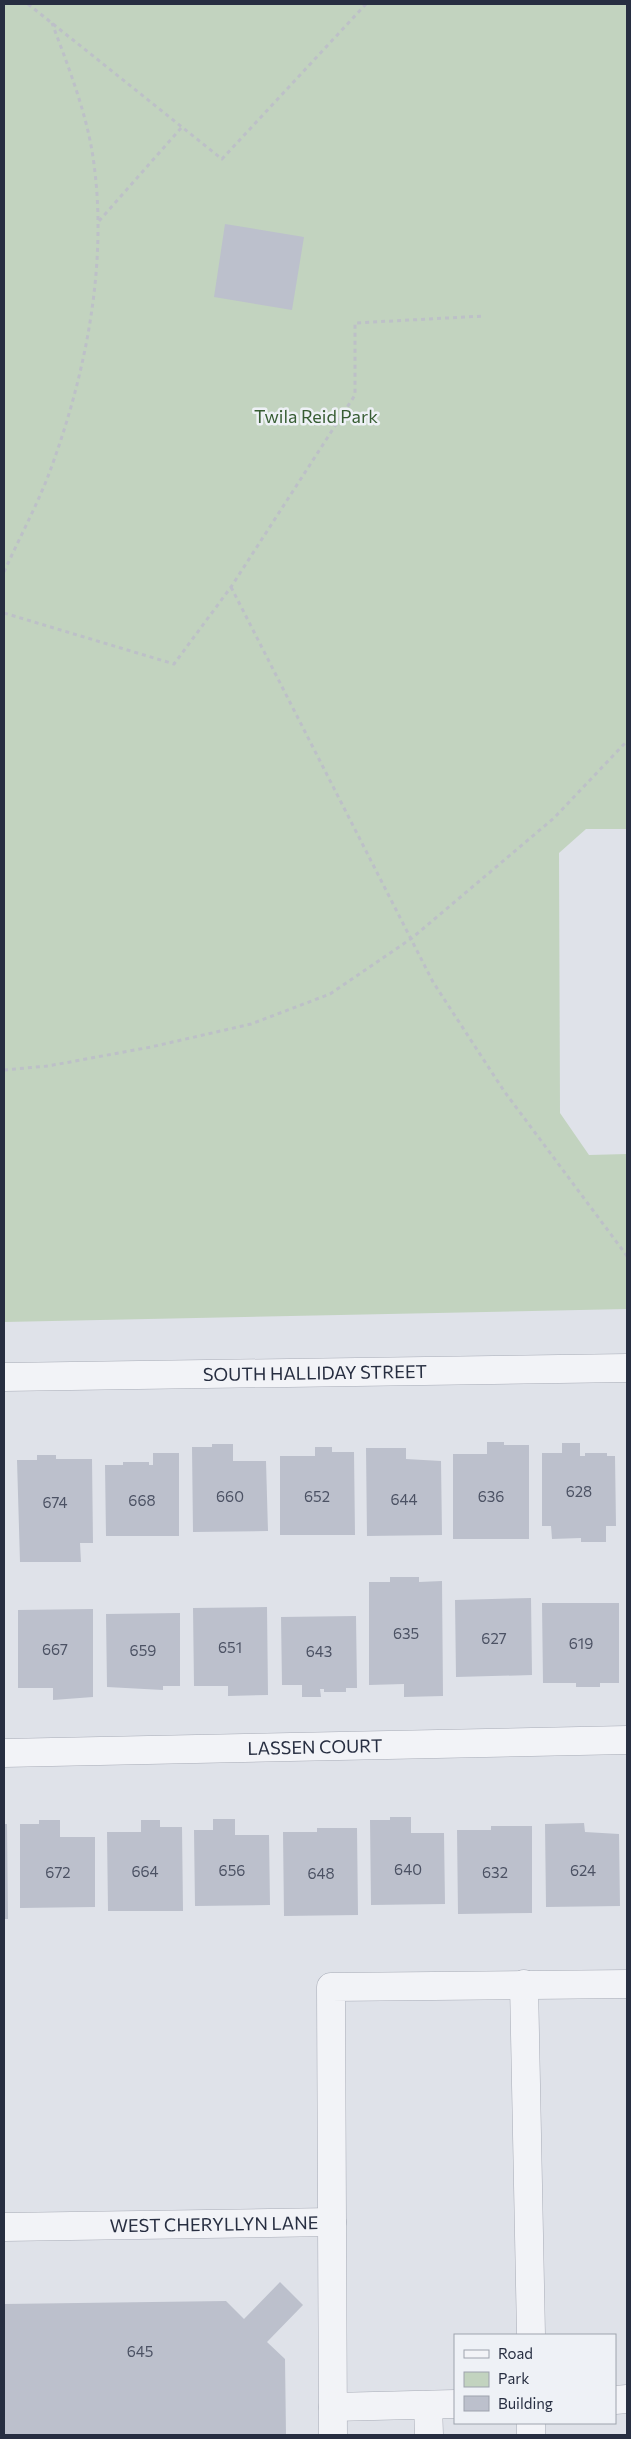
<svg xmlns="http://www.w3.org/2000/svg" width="631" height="2439" viewBox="0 0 631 2439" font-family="Commissioner,sans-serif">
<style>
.green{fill:#c2d3bf}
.building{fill:#bcc0cc}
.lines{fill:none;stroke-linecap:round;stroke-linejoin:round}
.minor-casing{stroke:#a8acb7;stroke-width:29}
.path{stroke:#bdc0c8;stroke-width:3;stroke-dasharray:4 4;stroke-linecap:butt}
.minor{stroke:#f2f3f7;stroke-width:28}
.labels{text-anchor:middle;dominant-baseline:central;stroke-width:5;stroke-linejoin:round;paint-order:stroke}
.number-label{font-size:15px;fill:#4c5264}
.park-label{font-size:18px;fill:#375d33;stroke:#eef1f6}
.street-label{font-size:18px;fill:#272e41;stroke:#eef1f6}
</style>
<rect width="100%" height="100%" fill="#dfe2e9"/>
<path class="green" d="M4,4H627V829H586L559,853L560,1113L589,1155L627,1154V1309L4,1322Z"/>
<path class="building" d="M225,224L304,237L292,310L214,297Z
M487,1442H504V1445H529V1539H453V1454H487Z
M562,1443H580V1456H585V1453H607V1456H615L616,1526H606V1542H581V1538L552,1539L551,1526H542V1453H562Z
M212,1444H233V1461H266L268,1531L193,1532L192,1447H212Z
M315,1447H332V1452H354L355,1535H280V1456H315Z
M366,1448H406V1459L441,1461L442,1535L367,1536Z
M153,1453H179V1536H106L105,1465H123V1462H149V1465H153Z
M37,1455H56V1459H92L93,1543H80L81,1562H20L17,1460H37Z
M390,1577H419V1582L442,1581L443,1696L404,1697V1684L369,1685V1582H390Z
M531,1598L532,1675L456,1677L455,1600Z
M542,1603H619V1683H600V1687H576V1683H543Z
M267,1607L268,1695L228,1696V1686H194L193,1608Z
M93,1609V1697L53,1700V1688H18V1610Z
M180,1613V1686H163V1690L107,1687L106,1614Z
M356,1616L357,1688H346V1692H324V1689H320L321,1697H302V1685H282L281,1617Z
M390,1817H411V1833H444L445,1904L371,1905L370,1820H390Z
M213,1819H235V1835H269L270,1905L195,1906L194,1830H213Z
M39,1820H60V1837H95V1907L20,1908V1824H39Z
M141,1820H160V1827H182L183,1911H108L107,1832H141Z
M584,1823L585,1832L619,1834L620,1906L546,1907L545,1824Z
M4,1824H7L8,1919H4Z
M491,1826H532V1913L458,1914L457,1830H491Z
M317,1828H357L358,1915L284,1916L283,1832H317Z
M280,2282L303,2305L267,2342L285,2359L286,2435H4V2304L226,2301L244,2319Z"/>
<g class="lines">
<g class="minor-casing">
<g id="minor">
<path id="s1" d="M4,1377L627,1368"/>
<path id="s2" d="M4,1753L627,1740"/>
<path d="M524,1984L531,2335"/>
<path d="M332,2222L331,1987L627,1984"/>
<path id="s3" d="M4,2227L332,2222L333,2435"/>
<path d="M615,2400L627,2399"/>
<path d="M428,2405L429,2435"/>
<path d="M333,2407L455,2404"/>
<path d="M531,2435V2423"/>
</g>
</g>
<path class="path" d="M28,4L222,159L366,4
M99,221L182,127
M4,572C18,541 34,511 47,479C85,379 109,264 93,157C86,111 68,66 52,23
M231,587L433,982L504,1091L627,1256
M4,613L174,664L231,587L355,395V323L484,316
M4,1070L48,1066L151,1047L251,1024L330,994L412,938L554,818L627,741"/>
<use href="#minor" class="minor"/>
</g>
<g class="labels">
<g class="number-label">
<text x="579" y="1491">628</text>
<text x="230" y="1496">660</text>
<text x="317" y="1496">652</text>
<text x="491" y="1496">636</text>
<text x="404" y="1499">644</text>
<text x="142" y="1500">668</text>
<text x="55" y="1502">674</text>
<text x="406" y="1633">635</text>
<text x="494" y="1638">627</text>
<text x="581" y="1643">619</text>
<text x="230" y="1647">651</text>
<text x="55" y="1649">667</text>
<text x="143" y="1650">659</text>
<text x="319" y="1651">643</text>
<text x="408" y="1869">640</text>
<text x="232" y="1870">656</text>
<text x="583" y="1870">624</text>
<text x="145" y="1871">664</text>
<text x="58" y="1872">672</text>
<text x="495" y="1872">632</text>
<text x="321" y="1873">648</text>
<text x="140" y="2351">645</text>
</g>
<g class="park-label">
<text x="316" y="416">Twila Reid Park</text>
</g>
<g class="street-label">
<text stroke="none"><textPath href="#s1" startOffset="311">SOUTH HALLIDAY STREET</textPath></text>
<text stroke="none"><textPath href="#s2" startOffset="311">LASSEN COURT</textPath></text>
<text stroke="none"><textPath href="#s3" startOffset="210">WEST CHERYLLYN LANE</textPath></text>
</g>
</g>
<rect width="631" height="2439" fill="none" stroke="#272e41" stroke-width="10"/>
<rect x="454" y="2334" width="162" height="90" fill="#eef1f6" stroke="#9ea3ae"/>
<rect x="464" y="2350" width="25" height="8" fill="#f2f3f7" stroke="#9ea3ae"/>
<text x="498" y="2359" font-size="15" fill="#272e41">Road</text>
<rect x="464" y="2372" width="25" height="15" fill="#c2d3bf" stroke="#9ea3ae"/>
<text x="498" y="2384" font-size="15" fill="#272e41">Park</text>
<rect x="464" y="2396" width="25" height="15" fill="#bcc0cc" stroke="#9ea3ae"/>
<text x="498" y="2409" font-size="15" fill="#272e41">Building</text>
</svg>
